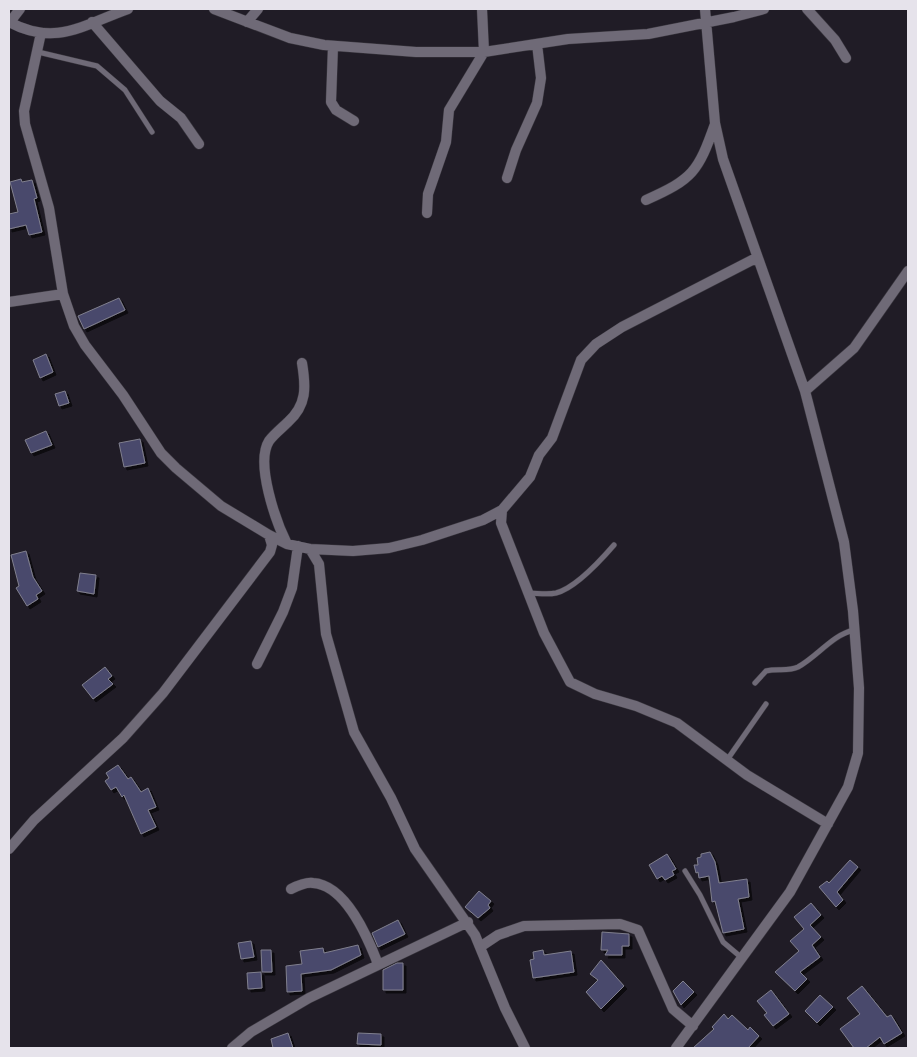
<svg xmlns="http://www.w3.org/2000/svg" width="917" height="1057" viewBox="0 0 917 1057" font-family="'Space Grotesk',sans-serif">
<style>
.building{fill:#4a486c;stroke:#80808e;filter:url(#shadow)}
.lines{fill:none;stroke-linecap:round;stroke-linejoin:round}
.lane-casing{stroke:#3a373f;stroke-width:6}
.street-casing{stroke:#3a373f;stroke-width:11}
.lane{stroke:#6f6a77;stroke-width:5}
.street{stroke:#6f6a77;stroke-width:10}
</style>
<defs>
<filter id="shadow"><feDropShadow dx="3" dy="3" stdDeviation="0" flood-color="#0009"/></filter>
</defs>
<rect width="100%" height="100%" fill="#201c26"/>
<path class="building" d="M21,179L22,182L32,180L37,198L34,199L42,232L29,235L26,225L9,229V214L18,212L10,182Z
M119,298L125,310L84,329L78,316Z
M46,354L53,372L40,378L33,360Z
M65,391L69,403L59,406L55,394Z
M46,431L52,445L31,453L25,440Z
M140,439L145,463L124,467L119,443Z
M26,551L33,577L42,591L36,595L38,599L27,606L16,588L19,586L11,555Z
M80,573L96,575L94,594L77,591Z
M105,667L112,676L108,679L113,684L93,699L82,685Z
M118,765L128,779L131,777L141,792L148,788L156,807L148,810L156,827L141,834L124,795L122,797L116,787L111,790L105,781L109,778L106,773Z
M710,852L715,862L719,883L747,879L749,897L738,899L744,929L723,933L715,901L712,902L709,876L699,878L698,872L696,873L694,865H698L697,858L701,857V854Z
M667,854L676,869L672,871L674,875L665,880L662,876L657,879L649,865Z
M850,860L858,867L837,892L843,900L836,907L819,887L827,881L829,883Z
M479,891L491,901L488,905L490,908L478,918L465,907Z
M811,903L821,915L810,925L821,937L812,945L820,957L800,972L807,979L795,991L775,972L799,951L790,941L804,929L794,917Z
M398,920L405,934L378,947L372,933Z
M602,932L629,934V946H622V955H605L608,950H601Z
M251,941L254,957L241,959L238,943Z
M358,945L361,955L331,970L301,974L302,991L287,992L286,966L302,964L300,951L323,948L324,953Z
M261,950H271L272,972H262Z
M543,950L544,955L571,951L574,972L533,978L530,960L534,959L533,952Z
M601,960L624,986L601,1009L586,992L598,980L590,974Z
M397,963H403V990H383V970Z
M261,972L262,988L248,989L247,973Z
M683,981L694,992L681,1005L673,991Z
M862,986L887,1017L891,1015L902,1033L884,1044L880,1037L866,1048H854L840,1029L860,1014L847,998Z
M771,990L789,1014L773,1026L764,1015L767,1013L757,1001Z
M820,995L833,1007L817,1023L805,1011Z
M724,1014L728,1019L732,1015L748,1030L750,1027L759,1036L748,1048H693L714,1029L712,1027Z
M288,1033L293,1048H273L271,1039Z
M358,1033L381,1034V1045L357,1044Z"/>
<g class="lines">
<g class="lane-casing">
<path id="lane" d="M38,52L97,66L125,90L152,132
M528,593C537,593 547,595 556,593C576,588 601,560 614,545
M755,683L766,671C777,668 788,672 798,667C818,656 832,635 854,630
M727,760L766,704
M685,871L700,895L723,942L742,958"/>
</g>
<g class="street-casing">
<path id="street" d="M214,9L290,38L324,45L416,52H484L568,39L648,34L734,17L764,9
M807,9L835,40L846,58
M9,22C56,47 83,25 128,9
M10,22L20,9
M92,22L160,101L181,118L199,144
M247,22L258,9
M41,33L24,111L25,124L49,208L63,294L74,326L85,345L123,395L161,453L176,468L221,506L269,535L287,544L310,549L353,551L389,548L422,540L483,520L502,510L530,477L539,455L552,438L581,360L596,344L622,327L756,258
M333,46L331,102L336,110L354,121
M507,178L516,150L537,103L541,78L537,44
M646,200C693,179 698,172 715,124
M427,213L428,194L446,142L449,110L484,52L482,9
M9,302L63,294
M805,391L854,348L908,271
M502,510L501,523L544,633L570,682L595,694L636,706L677,723L747,775L828,824
M287,544C276,522 255,463 269,441C274,434 282,428 288,422C307,405 306,387 302,363
M310,549L319,564L326,634L354,732L391,798L415,849L475,935L505,1008L525,1048
M257,664L283,612L292,588L298,546
M9,849L34,820L123,738L163,693L270,552L272,545L269,535
M291,889C297,886 306,882 313,883C346,885 368,938 378,964
M480,947L498,935L524,926L620,924L638,930L673,1009L693,1026
M232,1048L251,1032L309,998L468,922
M676,1048L790,892L848,787L858,753L859,688L853,611L844,542L805,391L723,159L715,123L705,9"/>
</g>
<use href="#lane" class="lane"/>
<use href="#street" class="street"/>
</g>
<rect width="917" height="1057" fill="none" stroke="#e6e3eb" stroke-width="20"/>
</svg>
